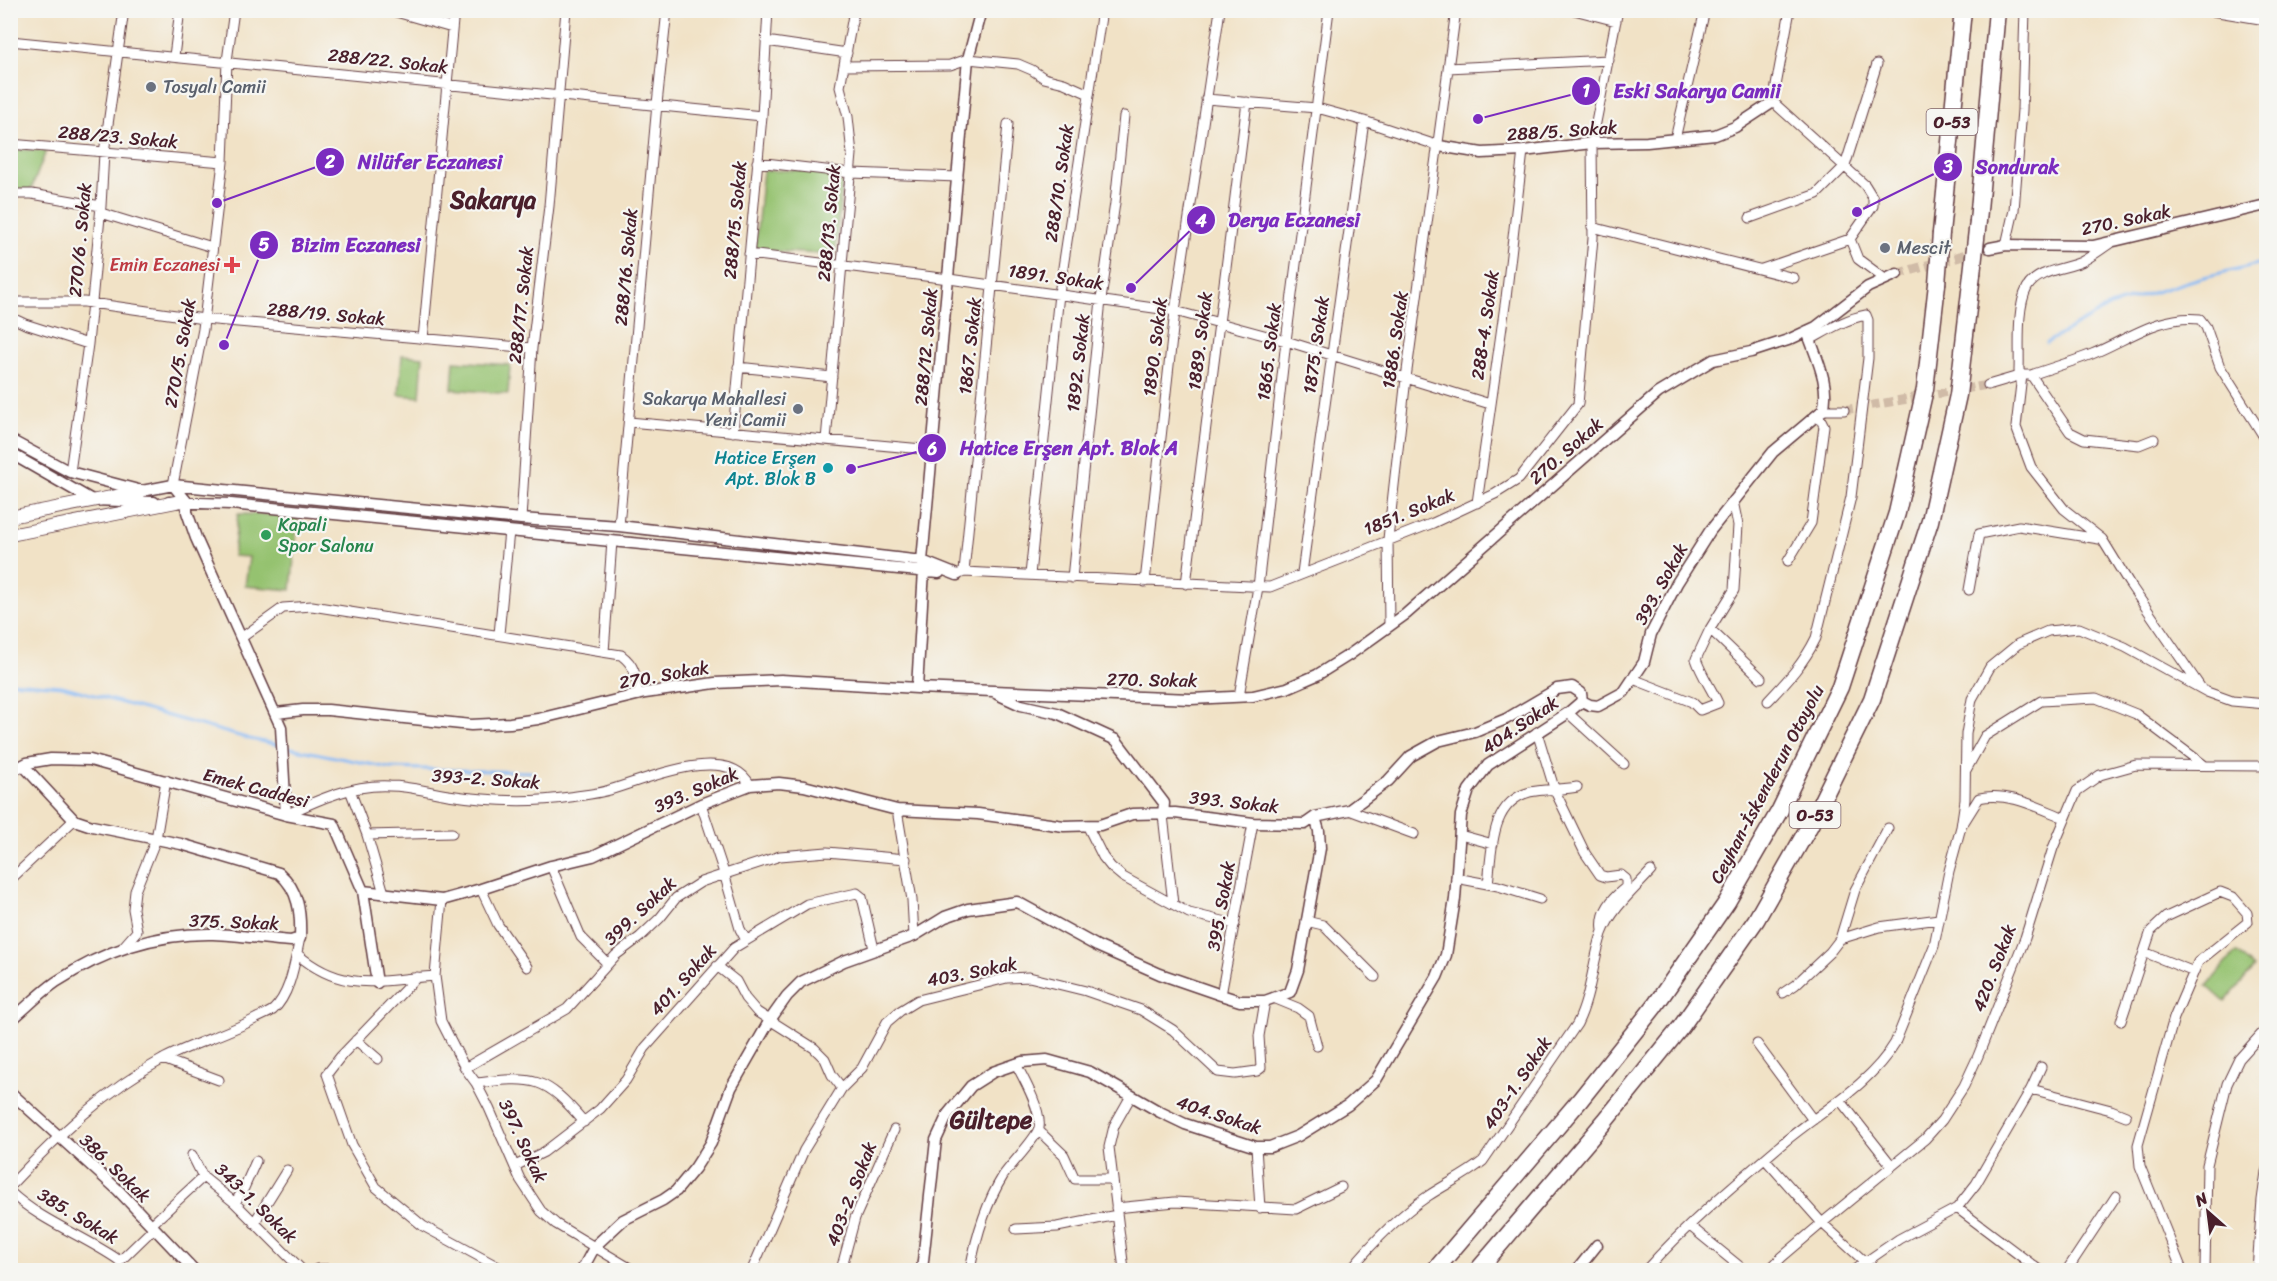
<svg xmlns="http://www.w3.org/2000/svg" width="2277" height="1281" viewBox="0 0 2277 1281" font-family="Sriracha,sans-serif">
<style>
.green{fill:#95c270;stroke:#70704e;stroke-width:1.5}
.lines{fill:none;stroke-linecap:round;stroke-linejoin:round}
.stream{stroke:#88baf5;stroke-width:3}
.minor-tunnel{stroke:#d0bba7;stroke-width:9;stroke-dasharray:9 4.5;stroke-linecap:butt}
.tertiary-tunnel{stroke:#d0bba7;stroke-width:10;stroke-dasharray:10 5;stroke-linecap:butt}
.minor-casing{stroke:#633c42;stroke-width:11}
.tertiary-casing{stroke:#633c42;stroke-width:13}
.secondary-casing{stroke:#633c42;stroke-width:14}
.motorway-casing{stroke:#633c42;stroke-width:19}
.minor{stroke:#fff;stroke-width:9}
.tertiary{stroke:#fff;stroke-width:10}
.secondary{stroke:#fff;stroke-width:12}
.motorway{stroke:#fff;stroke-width:16}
.motorway-bridge-casing{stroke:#633c42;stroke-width:19;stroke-linecap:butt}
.motorway-bridge{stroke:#fff;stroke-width:16}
.worship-dot{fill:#6b7280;stroke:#f6f6f2;stroke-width:2}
.health-dot{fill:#e0444e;stroke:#f6f6f2;stroke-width:2}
.culture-dot{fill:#0f9aa8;stroke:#f6f6f2;stroke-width:2}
.leisure-dot{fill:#2e9e5b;stroke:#f6f6f2;stroke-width:2}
.labels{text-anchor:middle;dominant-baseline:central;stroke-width:4.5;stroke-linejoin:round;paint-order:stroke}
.shield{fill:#f6f6f2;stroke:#7e6067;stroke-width:1.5}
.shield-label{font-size:16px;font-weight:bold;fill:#4a1f2b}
.street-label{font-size:18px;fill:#4a1f2b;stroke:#f6f6f2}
.worship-label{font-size:18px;fill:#5b616d;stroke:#f6f6f2;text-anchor:start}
.health-label{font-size:18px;fill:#be3a42;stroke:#f6f6f2;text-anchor:end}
.culture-label{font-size:18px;fill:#0d838f;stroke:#f6f6f2;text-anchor:end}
.leisure-label{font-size:18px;fill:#27864d;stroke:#f6f6f2;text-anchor:start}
.district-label{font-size:24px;font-weight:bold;fill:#4a1f2b;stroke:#f6f6f2}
.leader{fill:none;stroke:#7b2cbf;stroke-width:2}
.callout-dot{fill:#7b2cbf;stroke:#f6f6f2;stroke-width:2}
.mark-label{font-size:18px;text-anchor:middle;font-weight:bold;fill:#fff}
.callout-label{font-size:20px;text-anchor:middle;font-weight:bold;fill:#7b2cbf;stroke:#f6f6f2;stroke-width:4.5;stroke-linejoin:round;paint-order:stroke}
</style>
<rect width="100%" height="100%" fill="#f6f6f2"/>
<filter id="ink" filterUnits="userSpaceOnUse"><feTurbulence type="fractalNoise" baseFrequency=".0167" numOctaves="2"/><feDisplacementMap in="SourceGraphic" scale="12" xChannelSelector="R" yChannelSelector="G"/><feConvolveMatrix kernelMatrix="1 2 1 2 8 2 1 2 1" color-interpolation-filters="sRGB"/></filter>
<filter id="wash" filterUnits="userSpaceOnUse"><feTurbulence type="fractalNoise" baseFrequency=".008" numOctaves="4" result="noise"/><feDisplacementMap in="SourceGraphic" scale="24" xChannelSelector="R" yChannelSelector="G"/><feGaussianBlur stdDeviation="1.35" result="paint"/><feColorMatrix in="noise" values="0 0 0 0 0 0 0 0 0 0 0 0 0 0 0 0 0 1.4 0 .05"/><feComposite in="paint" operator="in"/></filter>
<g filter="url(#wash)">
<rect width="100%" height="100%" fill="#f1e2c6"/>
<path class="green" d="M10,149L46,151L31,190L11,189Z
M799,170L826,173L842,182L835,255L755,250L763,171Z
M402,355L423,357L420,397L399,395Z
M454,361L510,365L508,394L452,389Z
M238,514L298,515L291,590L245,586L249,557L233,556Z
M2236,952L2254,968L2225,1002L2207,986Z"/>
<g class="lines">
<path class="stream" d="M2046,343L2110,306L2200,278L2266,262
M10,682L62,686L250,739L279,745
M286,747L389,768L531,772"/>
</g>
</g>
<g filter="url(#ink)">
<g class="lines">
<path class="minor-tunnel" d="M1844,410L1988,385"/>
<path class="tertiary-tunnel" d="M1897,274L1990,248"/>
<g class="minor-casing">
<path id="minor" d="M389,10L452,28
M1574,10L1616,21
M1790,10L1773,102L1865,185L1873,198V206L1850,239L1858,259L1885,279
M2206,10L2266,20
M10,41L762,116
M766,41L847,53
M174,56L180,10
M844,66L950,65L968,59L1018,64L1032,70L1044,78L1064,83L1089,94
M1448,68L1609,60
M1206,99L1317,108L1364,121L1439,146
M1675,139L1705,10
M10,144L223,162
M757,162L851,173L958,177
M10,194H32L101,206
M101,213L212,247
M1750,218L1817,194L1845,166L1877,64
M1592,227L1794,278
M2109,244C2100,250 2091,257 2081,262C2065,269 2037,270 2027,288C2016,309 2020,348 2019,371L2022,375H2031C2051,368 2072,362 2092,354C2127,340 2160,314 2200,319L2206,327L2220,367L2266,440
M2006,245L2014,210L2022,110L2025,10
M749,254L949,279L1175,311L1286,341L1490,404
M1762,269L1850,239
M10,302H84L204,319L532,348
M10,317L25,324L88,344
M423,339L454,10
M738,367L832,377
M2022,375L2016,427L2031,467L2064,509L2102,539L2129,583L2201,688
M2031,375L2070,432L2084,439L2139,445L2154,439
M1988,385L2022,375
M1823,410H1844
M629,422L933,450
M733,432L762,116L768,10
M826,440L852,154L848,117L840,87L854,10
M70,472L88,344L101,206L104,153L124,10
M173,485L203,329L223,162L227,61L234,10
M1477,503L1506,298L1523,151
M521,519L532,348L549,206L566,10
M619,526L657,104L667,10
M1788,561L1811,523L1824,426L1821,420L1815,417
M964,572L1008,124
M1302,573L1364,121
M957,575L964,572L1270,587L1433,523L1495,494L1519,479L1578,404L1593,238L1592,143L1618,10
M1030,575L1059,294L1102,10
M1072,578L1101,300L1115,203L1124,116
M1145,582L1175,311L1220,10
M1186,584L1247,102
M1969,590L1979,534L2019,526L2099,539
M1389,626L1388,539L1406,378L1456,10
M1710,629L1761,678
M499,634L509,531
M241,638L283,608L312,606L621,655C636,666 636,677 638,695
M604,652L612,541
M1633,679L1692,702L1700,710L1718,703C1711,688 1701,674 1696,659L1710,629L1734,590L1738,525L1733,501
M1239,696L1258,587L1286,341L1329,10
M1768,701C1787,681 1804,663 1816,638L1851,497L1868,358V320L1866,315C1845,319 1828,330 1810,340
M1568,713L1624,764
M1537,732L1555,791L1585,853L1600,875L1606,877L1621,875L1626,879V887C1613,897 1600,912 1603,930
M1966,770L1985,736L2041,701L2096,698L2136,714L2204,765
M350,790L367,835L384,893
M701,804L724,873L740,929L746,940
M897,810L912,900L914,936
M1349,810L1414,834
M286,815C319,799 353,784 390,786C409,786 429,792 448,795C488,801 531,803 570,797C582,795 595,794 606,791C641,782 727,741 750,785
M1163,815L1173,904
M1964,822L1979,798C2008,791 2039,808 2065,818
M1087,825L1103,857L1111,867L1123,877L1189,913L1235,924
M367,835L452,833
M1460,835L1493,844
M551,866L581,937L608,964
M1456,878L1498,886L1540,899
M10,880L74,820
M1488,884C1492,851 1490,802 1530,792C1542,789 1562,790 1577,787
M481,889L498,925L527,967
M442,900L435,976L441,1021L465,1068L476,1083L489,1108L520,1179L541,1211L556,1224L633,1270
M1306,921L1323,925L1375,977
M1840,939L1855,890L1888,828
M123,947L137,931L133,909L135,891L156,839L166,780
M2144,952L2194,972
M297,954C344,994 379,980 435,976
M717,966L736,981L745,998L757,1012L814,1048L825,1059L832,1075L842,1088
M417,977L341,1056L327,1074L352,1145L376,1187L423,1226L504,1270
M1783,993L1795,985L1830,952L1840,939L1879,927L1939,919
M1221,995L1253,823
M1276,999L1298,1008L1309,1016L1317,1046
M2121,1021L2151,931L2166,917L2220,892L2233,897L2247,913L2248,922L2198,962L2174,1018L2138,1145L2140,1166L2182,1270
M356,1040L378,1059
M1757,1044L1813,1120
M163,1059L219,1080
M465,1068L567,1009L616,955L640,937L660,918L676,898L701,882L780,856L827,852L906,859
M476,1083C534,1076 545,1076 584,1122
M2031,1089L2111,1110L2126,1116
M1840,1100L1892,1166
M1038,1130L1064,1155L1075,1179H1113
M1256,1147L1260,1208
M192,1155L203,1177L235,1203L302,1270
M1765,1159L1822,1223L1865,1262
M515,1166L544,1152L600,1109L626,1080L645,1048L734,948L807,904L857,893L862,897L874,949
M10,1186C56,1137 105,1090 165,1058C194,1043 227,1034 257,1018C261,1016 269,1013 273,1010C291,994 295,960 300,938
M10,1192C42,1222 85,1236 120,1261L154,1228
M235,1203L244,1188L256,1161
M1116,1208L1175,1202L1296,1209L1341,1187
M1957,1208L2039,1270
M254,1223L287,1170
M151,1225L203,1177
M1690,1226L1744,1270
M1016,1229L1057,1227L1117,1215
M752,1270L804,1150L842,1088L862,1068L887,1022L900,1011L918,1000L1007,978L1029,977L1086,991L1141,1010L1173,1030L1218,1072L1235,1074L1257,1071L1261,1068L1259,1036L1265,1001
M841,1270L855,1218L894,1130
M970,1270C976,1237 985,1205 1003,1176C1011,1164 1036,1139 1039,1128C1042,1111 1024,1079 1016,1064
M1124,1270L1109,1147L1114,1126L1131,1096
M1350,1270C1373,1242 1397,1217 1428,1196C1446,1184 1466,1175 1483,1161L1577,1024C1591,996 1592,964 1602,934C1611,909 1634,890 1651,871
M1646,1270C1687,1224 1736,1183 1783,1143C1821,1111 1869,1086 1895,1043L1934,946L1949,871L1961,827L1965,800L1966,734L1972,699L1990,667L2018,644L2048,631L2079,628L2125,647L2207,692L2232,701L2266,704
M1769,1270L1782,1257L1822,1223L1925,1139L1942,1120L1964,1086L1978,1056L2025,938L2053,848L2077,791L2100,775L2136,765L2266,766
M1854,1270L1899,1239L1957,1208L1976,1184L2031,1089L2041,1067
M2067,1270L2116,1196
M2205,1270L2207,1165L2227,1084L2239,1059L2266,1029
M2257,1270L2262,1200L2266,1172"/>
</g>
<g class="tertiary-casing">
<path id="tertiary" d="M1439,146L1482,153L1523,151L1592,143L1647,142L1715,135L1735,127L1773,102
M1990,248L2006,245L2093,246L2266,205
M10,440L70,472L142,491L173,485L521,519L619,526L922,561L957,575
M10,453L92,500L154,502
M173,485L187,502V512L196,538L281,727L286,815
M169,502L231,504L939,573
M917,688L924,570L922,561L968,59L981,10
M997,694L1021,705L1057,713L1116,740L1164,803L1163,815
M276,713L303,710H328L471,725L510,723L538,719L645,693L715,683L781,680L917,688L1191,699L1253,696L1287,688L1317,675L1349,655L1406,614L1658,393L1713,360L1751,352L1788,340L1816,327L1868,287L1897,274
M10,772L27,763L51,759L90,760L286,815L334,824L363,891L377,983
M363,891L442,900L481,889L551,866L593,856L701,804L750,785L779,783L804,786L897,810L978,814L1064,826L1100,825L1132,814L1175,813L1253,823L1305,824L1315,817L1349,810L1388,781L1411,756L1438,741L1475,732L1506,719L1557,689L1572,687L1581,693L1582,701L1590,705L1598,706L1624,692L1644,662L1651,634L1677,583L1710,531L1773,452L1823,410C1831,385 1815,355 1807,331
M10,1021C26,1008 40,993 56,982C103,951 156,933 213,934C239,935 265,939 291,941L300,938C301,913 299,890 279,873L181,844L92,826L74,820L23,765
M10,1092L118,1190L194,1270
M317,1270H346
M582,1270L595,1246L623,1220L663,1200L676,1191L695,1168L711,1143L731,1088L770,1020L787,996L801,982L844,961L914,936L945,917L968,909L1017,902L1097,946L1160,974L1221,995L1240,1001H1265L1290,992L1298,970L1320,848L1319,831L1315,817
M922,1270L936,1140L948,1114L971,1086L993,1072L1022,1062L1047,1060L1090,1072L1160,1112L1185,1124L1256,1147H1270L1298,1136L1348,1105L1376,1080L1437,977L1446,955L1455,899L1461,815L1469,790L1488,765L1568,713L1582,701
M1577,1270L1597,1245"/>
</g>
<g class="secondary-casing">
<path id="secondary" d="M10,517L142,491
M10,535L176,502"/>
</g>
<g class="motorway-casing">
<path id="motorway" d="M1978,221L1997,10
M1941,233L1963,10
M1435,1270L1580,1100L1654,1007L1727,902L1780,810L1840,687L1897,513L1925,389L1937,284
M1478,1270L1605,1121L1681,1027L1756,920L1810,825L1872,699L1930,521L1958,395L1972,274"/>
</g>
<use href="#minor" class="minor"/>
<use href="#tertiary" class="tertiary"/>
<use href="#secondary" class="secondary"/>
<use href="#motorway" class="motorway"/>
<g class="motorway-bridge-casing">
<path id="motorway-bridge" d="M1972,274L1978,221
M1937,284L1941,233"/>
</g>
<use href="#motorway-bridge" class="motorway-bridge"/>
</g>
</g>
<g class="worship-dot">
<circle cx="151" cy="87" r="6"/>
<circle cx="1885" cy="248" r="6"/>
<circle cx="798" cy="409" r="6"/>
</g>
<path class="health-dot" d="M229 256h6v6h6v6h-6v6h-6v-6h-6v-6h6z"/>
<circle class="culture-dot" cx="828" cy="468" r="6"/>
<circle class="leisure-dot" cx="266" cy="535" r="6"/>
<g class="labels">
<g class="shield">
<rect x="1926.5" y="109" width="51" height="26" rx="4.5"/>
<rect x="1789.5" y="802" width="51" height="26" rx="4.5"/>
</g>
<g class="shield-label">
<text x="1952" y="122">O-53</text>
<text x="1815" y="815">O-53</text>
</g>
<g class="street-label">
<text transform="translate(388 61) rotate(6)">288/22. Sokak</text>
<text transform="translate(1562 131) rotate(-4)">288/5. Sokak</text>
<text transform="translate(118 137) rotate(5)">288/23. Sokak</text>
<text transform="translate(1059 183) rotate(-82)">288/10. Sokak</text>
<text transform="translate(735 220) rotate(-85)">288/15. Sokak</text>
<text transform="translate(2126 220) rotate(-12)">270. Sokak</text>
<text transform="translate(829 223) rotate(-85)">288/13. Sokak</text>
<text transform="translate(80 240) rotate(-85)">270/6 . Sokak</text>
<text transform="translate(626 267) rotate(-85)">288/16. Sokak</text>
<text transform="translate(1056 277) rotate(8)">1891. Sokak</text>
<text transform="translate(521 305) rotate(-84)">288/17. Sokak</text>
<text transform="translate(326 314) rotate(5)">288/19. Sokak</text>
<text transform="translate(1485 325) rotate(-82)">288-4. Sokak</text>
<text transform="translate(1395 340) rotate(-82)">1886. Sokak</text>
<text transform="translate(1200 341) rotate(-83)">1889. Sokak</text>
<text transform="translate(1316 345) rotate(-82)">1875. Sokak</text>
<text transform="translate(970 346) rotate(-84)">1867. Sokak</text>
<text transform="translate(926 347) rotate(-85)">288/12. Sokak</text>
<text transform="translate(1155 347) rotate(-83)">1890. Sokak</text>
<text transform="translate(1269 352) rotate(-83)">1865. Sokak</text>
<text transform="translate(180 353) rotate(-80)">270/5. Sokak</text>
<text transform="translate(1078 363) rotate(-84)">1892. Sokak</text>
<text transform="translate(1566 451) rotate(-41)">270. Sokak</text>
<text transform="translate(1409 512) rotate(-22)">1851. Sokak</text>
<text transform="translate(1661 584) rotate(-61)">393. Sokak</text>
<text transform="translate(664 675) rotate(-10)">270. Sokak</text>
<text transform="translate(1152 680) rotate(1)">270. Sokak</text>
<text transform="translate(1520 725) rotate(-34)">404.Sokak</text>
<text transform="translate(486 779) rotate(4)">393-2. Sokak</text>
<text transform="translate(1767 784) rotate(-62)">Ceyhan-İskenderun Otoyolu</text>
<text transform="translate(256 788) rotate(15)">Emek Caddesi</text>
<text transform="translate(696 790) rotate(-23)">393. Sokak</text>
<text transform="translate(1234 802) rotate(6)">393. Sokak</text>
<text transform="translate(1221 906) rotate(-80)">395. Sokak</text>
<text transform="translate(640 911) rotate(-43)">399. Sokak</text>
<text transform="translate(234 922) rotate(2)">375. Sokak</text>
<text transform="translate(1994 968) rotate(-69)">420. Sokak</text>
<text transform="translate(972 972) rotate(-11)">403. Sokak</text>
<text transform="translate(683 980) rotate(-48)">401. Sokak</text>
<text transform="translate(1517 1083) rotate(-56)">403-1. Sokak</text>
<text transform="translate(1219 1115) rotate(18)">404.Sokak</text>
<text transform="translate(523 1141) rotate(65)">397. Sokak</text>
<text transform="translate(115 1168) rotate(44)">386. Sokak</text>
<text transform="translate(851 1194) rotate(-69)">403-2. Sokak</text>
<text transform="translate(256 1203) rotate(44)">343-1. Sokak</text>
<text transform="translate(78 1216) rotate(31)">385. Sokak</text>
</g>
<g class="worship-label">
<text x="163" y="87">Tosyalı Camii</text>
<text x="1897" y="248">Mescit</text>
<text x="786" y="399" text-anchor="end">Sakarya Mahallesi<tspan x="786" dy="21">Yeni Camii</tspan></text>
</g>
<g class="health-label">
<text x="220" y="265">Emin Eczanesi</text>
</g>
<g class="culture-label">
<text x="816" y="458">Hatice Erşen<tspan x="816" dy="21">Apt. Blok B</tspan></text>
</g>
<g class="leisure-label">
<text x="278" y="525">Kapali<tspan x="278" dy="21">Spor Salonu</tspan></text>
</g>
<g class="district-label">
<text x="493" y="200">Sakarya</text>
<text x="991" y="1120">Gültepe</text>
</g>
</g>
<path class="leader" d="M1478 119L1586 91M217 203L330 162M1857 212L1948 167M1131 288L1201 220M224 345L264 245M851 469L932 448"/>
<g class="callout-dot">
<circle cx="1478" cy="119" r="6"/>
<circle cx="217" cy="203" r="6"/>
<circle cx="1857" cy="212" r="6"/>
<circle cx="1131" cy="288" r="6"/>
<circle cx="224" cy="345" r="6"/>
<circle cx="851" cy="469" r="6"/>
<circle cx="1586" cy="91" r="15"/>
<circle cx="330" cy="162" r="15"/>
<circle cx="1948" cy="167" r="15"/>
<circle cx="1201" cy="220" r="15"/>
<circle cx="264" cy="245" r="15"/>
<circle cx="932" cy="448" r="15"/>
</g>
<g class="mark-label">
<text x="1586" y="97">1</text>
<text x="330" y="168">2</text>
<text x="1948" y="173">3</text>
<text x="1201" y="227">4</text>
<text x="264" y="251">5</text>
<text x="932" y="455">6</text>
</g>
<g class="callout-label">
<text x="1697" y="98">Eski Sakarya Camii</text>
<text x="430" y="169">Nilüfer Eczanesi</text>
<text x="2017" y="174">Sondurak</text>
<text x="1294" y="227">Derya Eczanesi</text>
<text x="356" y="252">Bizim Eczanesi</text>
<text x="1069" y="455">Hatice Erşen Apt. Blok A</text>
</g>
<rect width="2277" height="1281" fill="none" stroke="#f6f6f2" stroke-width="36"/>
<g transform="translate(2208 1212) rotate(332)" stroke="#f6f6f2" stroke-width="4.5" paint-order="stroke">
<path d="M0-4.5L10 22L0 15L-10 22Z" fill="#4a1f2b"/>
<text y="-9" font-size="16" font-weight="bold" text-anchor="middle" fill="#4a1f2b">N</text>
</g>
</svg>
